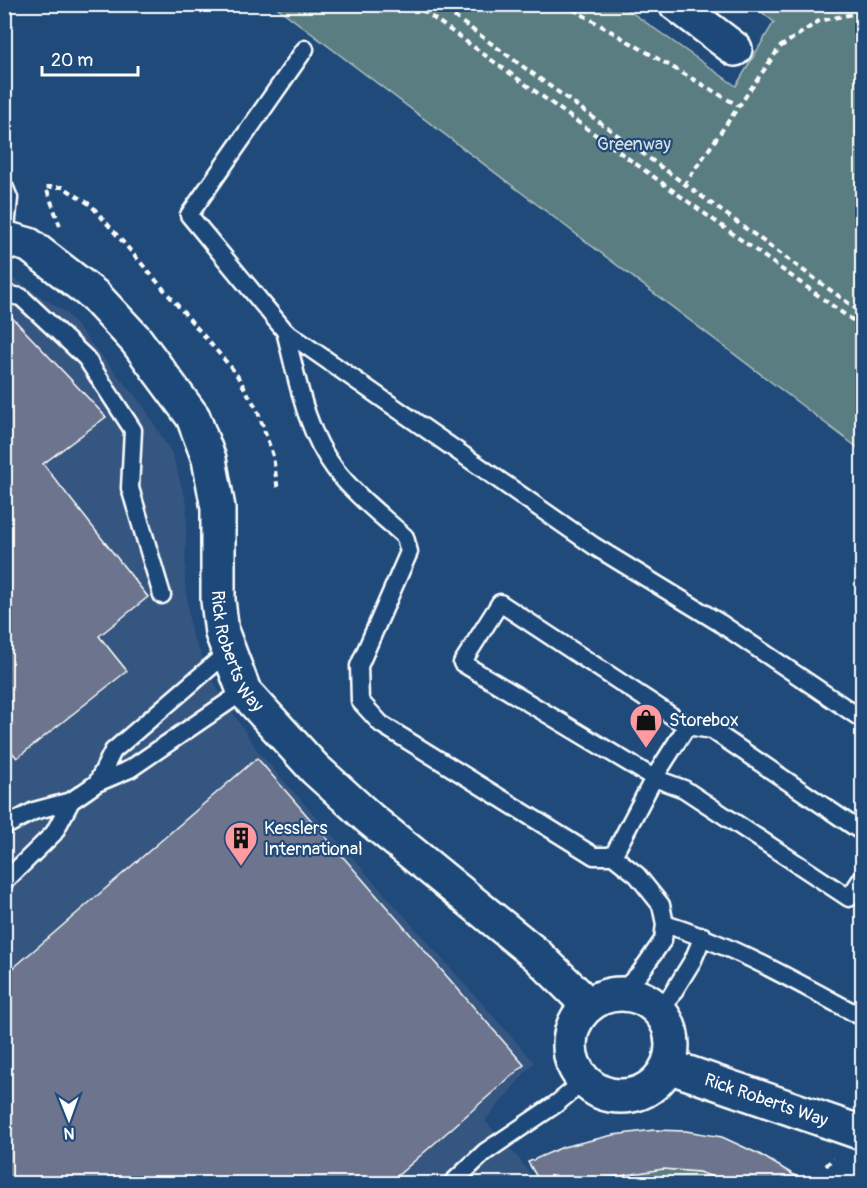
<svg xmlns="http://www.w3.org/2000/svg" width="867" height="1188" viewBox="0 0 867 1188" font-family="Pangolin,sans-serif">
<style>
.built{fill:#365780}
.green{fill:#5a7d82;stroke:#acbec0;stroke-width:1.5}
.building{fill:#6c748d;stroke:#fff;stroke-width:1.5}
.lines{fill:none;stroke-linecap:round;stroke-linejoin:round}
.service-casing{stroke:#fff;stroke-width:21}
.minor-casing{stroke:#fff;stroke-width:38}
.tertiary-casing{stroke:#fff;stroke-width:38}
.path{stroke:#fff;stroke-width:4;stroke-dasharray:6 4.5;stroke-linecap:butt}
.service{stroke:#1f4a7a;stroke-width:16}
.minor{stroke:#1f4a7a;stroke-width:33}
.tertiary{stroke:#1f4a7a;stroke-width:33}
.labels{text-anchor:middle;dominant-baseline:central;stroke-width:4.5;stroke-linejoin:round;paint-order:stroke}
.park-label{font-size:18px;fill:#d6dee0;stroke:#1f4a7a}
.street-label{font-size:18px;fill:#fff;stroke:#1f4a7a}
.poi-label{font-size:18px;fill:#fff;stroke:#1f4a7a;text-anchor:start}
</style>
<rect width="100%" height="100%" fill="#1f4a7a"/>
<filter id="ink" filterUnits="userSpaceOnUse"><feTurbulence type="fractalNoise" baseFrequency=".0167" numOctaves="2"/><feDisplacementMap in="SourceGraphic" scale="12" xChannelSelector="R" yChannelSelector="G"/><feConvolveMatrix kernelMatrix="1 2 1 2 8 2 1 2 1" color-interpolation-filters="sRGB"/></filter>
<g filter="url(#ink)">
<path class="built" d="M5,276L15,279L66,313L144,407L172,454L187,504L185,581L191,633L218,690L259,753L534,1062L485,1121L520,1160L537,1183L5,1184Z"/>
<path class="green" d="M274,5H621L736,86L774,22L753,5H862V451Z
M663,1169L699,1172L732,1184H584L619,1174Z"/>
<path class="building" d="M4,309L106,417L43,464L148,597L99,636L127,671L17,758L4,743Z
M257,758L524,1065L388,1184H4V976Z
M654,1130L686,1131L722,1137L759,1154L809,1184H732L699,1172L663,1169L572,1184H541L528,1162L563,1147L613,1135Z"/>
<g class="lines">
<g class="service-casing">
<path id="service" d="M305,49L189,215L285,331L594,546L720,623L862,719
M4,186L9,198L5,239
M4,294L21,297L86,358L133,430L130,488L162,595
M285,331C297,377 305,430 335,469C354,494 382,516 405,537L409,552L359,666L360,701L381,724L594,856H613L637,875L661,905L665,924L663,940L640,973L621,992
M97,783L113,751L228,652
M4,827L34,811L71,801
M862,832L712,730L687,726L500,603L462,663L654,778L684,789L849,898L862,878
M613,856L654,778L687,726
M4,882L54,833L71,801L97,783L130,769L244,691
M665,924C735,946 798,983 862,1017
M661,1012L693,960L703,936
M451,1184L485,1152L556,1104L584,1081"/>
</g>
<g class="minor-casing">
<path id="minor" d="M676,4L735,49"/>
</g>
<g class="tertiary-casing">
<g id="tertiary">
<path id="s1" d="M4,238L29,245L95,296L136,340L193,417L209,459L218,508V600L222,633L244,691L315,769L370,819L537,955L588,1005"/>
<circle cx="621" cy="1045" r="51"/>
<path id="s2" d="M668,1066L862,1133"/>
</g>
</g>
<path class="path" d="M414,4L862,327
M437,4L862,313
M564,4L739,106
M684,185L780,47L819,21L862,12
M60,226L46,187H63L91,205L235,372L257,409L273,456L278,491
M826,1166L833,1158"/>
<use href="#service" class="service"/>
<use href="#minor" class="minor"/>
<use href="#tertiary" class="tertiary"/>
</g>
</g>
<defs>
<g id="shop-pin" transform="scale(1.725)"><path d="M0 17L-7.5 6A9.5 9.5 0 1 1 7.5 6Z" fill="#ff9aa2" stroke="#1f4a7a"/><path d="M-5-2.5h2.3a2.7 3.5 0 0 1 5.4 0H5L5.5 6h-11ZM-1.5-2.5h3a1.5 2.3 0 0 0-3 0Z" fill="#111"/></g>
<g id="building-pin" transform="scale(1.725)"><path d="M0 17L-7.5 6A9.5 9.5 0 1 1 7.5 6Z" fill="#ff9aa2" stroke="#1f4a7a"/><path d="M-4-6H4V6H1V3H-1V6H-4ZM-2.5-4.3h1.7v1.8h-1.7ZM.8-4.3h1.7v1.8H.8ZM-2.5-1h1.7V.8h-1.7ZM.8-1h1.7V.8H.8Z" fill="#111"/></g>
</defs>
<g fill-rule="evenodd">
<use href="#shop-pin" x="646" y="720"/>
<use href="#building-pin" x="241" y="838"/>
</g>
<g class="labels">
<g class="park-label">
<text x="634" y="144">Greenway</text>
</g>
<g class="street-label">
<text stroke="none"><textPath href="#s1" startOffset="507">Rick Roberts Way</textPath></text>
<text stroke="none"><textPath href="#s2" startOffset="104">Rick Roberts Way</textPath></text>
</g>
<g class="poi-label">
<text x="669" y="720">Storebox</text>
<text x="264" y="828">Kesslers<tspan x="264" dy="21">International</tspan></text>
</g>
</g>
<rect width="867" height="1188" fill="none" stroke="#1f4a7a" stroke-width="24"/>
<rect x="12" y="12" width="843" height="1164" fill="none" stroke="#fff" stroke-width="2" filter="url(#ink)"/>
<g transform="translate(69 1119) rotate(179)" stroke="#1f4a7a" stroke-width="4.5" paint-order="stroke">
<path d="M0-4.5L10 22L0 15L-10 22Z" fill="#ffffff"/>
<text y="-9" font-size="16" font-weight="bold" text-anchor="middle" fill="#ffffff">N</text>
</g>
<path d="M42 66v9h96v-9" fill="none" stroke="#ffffff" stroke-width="3"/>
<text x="51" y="66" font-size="18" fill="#ffffff" stroke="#1f4a7a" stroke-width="4.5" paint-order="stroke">20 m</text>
</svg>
